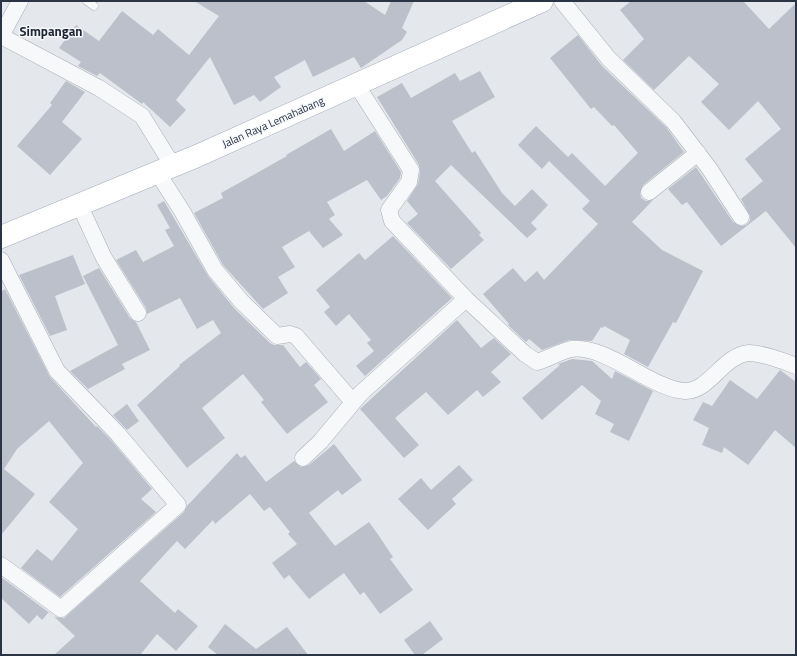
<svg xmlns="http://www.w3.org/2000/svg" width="797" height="656" viewBox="0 0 797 656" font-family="'Titillium Web',sans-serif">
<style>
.building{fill:#bbc0ca}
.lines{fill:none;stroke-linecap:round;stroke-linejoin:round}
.service-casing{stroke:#a9aeb7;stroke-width:9}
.minor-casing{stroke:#a9aeb7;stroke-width:17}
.primary-casing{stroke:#a3abb8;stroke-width:23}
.service{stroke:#f7f8fa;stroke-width:8}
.minor{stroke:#f7f8fa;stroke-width:16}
.primary{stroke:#fff;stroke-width:22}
.labels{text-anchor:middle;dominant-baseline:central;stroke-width:3;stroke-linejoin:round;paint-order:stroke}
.street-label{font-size:11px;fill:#2b3445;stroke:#f4f6f9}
.quarter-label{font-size:13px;font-weight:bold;fill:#1d2536;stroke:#f4f6f9}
</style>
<rect width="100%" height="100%" fill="#e4e7ec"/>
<path class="building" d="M194,1H364L385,15L391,1H414L402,28L407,32L402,40L361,68L354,57L313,77L305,60L274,77L281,87L260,102L254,95L234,105L210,57L176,100L186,110L170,127L143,102L142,104L100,73L97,76L78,66L81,62L59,48L76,25L99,41L122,11L153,35L158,29L189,55L219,16Z
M631,1H743L769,29L796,3V248L766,211L721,246L687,202L682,205L668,189L696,167L733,222L741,226L746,225L750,221V216L741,199L763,181L745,159L781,129L758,101L729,130L701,102L719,84L689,56L654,90L623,60L644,39L620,10Z
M578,35L602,66L666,127L684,152L643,185L640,193L641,198L646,201L653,200L632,222L662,250L703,271L676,323L673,322L648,367L624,354L630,340L604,326L603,328L601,327L592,341L569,340L542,350L529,339L526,342L508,325L509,324L483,294L513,268L525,282L537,271L544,280L598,224L582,209L590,201L549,161L542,169L518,145L536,126L568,157L572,153L605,186L638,153L614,125L612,126L594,107L591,109L550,58Z
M480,71L495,97L452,121L472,153L475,151L502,193L515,206L532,189L548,205L531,223L537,229L527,238L451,165L435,181L481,233L479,235L484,240L451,269L407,223L418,214L407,201L418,184L420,172L419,165L377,97L402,83L411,98L455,73L460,81Z
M66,81L85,92L62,122L82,139L50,175L17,146L52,105L50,103Z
M331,129L344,151L375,131L401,172L400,178L387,196L381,200L367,180L327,202L335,215L329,219L343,235L323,248L309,231L282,247L295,267L278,277L288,293L263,309L223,265L194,213L223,198L221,193L287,156L286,155Z
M164,201L208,276L234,308L270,343L274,345H283L300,367L306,362L321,379L314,385L328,402L287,434L261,402L264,400L243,374L202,408L225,438L187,468L137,405L180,366L179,365L221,333L213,320L197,329L180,298L147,314L146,308L116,260L136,250L143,262L174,246L165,230L170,228L157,205Z
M393,236L452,298L365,376L356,366L374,351L367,343L371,340L349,314L336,326L324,312L330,307L316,290L359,253L365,260Z
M73,255L85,284L55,296L67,330L50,336L19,275Z
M99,268L130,318L136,322L150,350L122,364L125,369L88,389L70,371L118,345L83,276Z
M5,289L50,377L96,427L97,426L111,440L152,489L141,499L156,512L60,597L21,568L37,549L52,561L78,529L49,502L83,463L49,421L17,449L4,469L35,494L1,535V292Z
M457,320L481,348L494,338L511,354L491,372L501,382L483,397L477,390L448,415L426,392L395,418L419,445L404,458L360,409Z
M572,359L592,361L612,379L615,371L653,391L629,441L610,432L614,424L595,414L601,401L582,385L542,420L522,398L560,365L558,364Z
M780,370L796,382V448L775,430L748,465L724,447L722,453L702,445L709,428L693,420L703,402L712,406L730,380L757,399Z
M127,404L139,421L127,430L113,415Z
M334,444L362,480L342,495L338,490L309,513L335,546L369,522L379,536L393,557L390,559L413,590L380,614L364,592L360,595L344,573L309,599L289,575L284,579L272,563L297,544L288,534L290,532L270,507L264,511L250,494L215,524L213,520L185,549L177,541L140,581L175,613L178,609L198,626L176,651L157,634L140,655H54L75,636L49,612L42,620L37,615L29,624L1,598V577L55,617L64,618L184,512L187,506L237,453L241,458L245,455L266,482L294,461L301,467L309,465Z
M459,465L473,480L452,499L456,504L428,530L398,499L421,478L431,490Z
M430,621L443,639L422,655H415L404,640Z
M225,624L256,649L287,627L308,655H218L208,647Z"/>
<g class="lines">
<g class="service-casing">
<path id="service" d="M87,1L94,6"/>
</g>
<g class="minor-casing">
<path id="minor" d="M562,1L609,59L673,121L709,168L741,217
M1,36L99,88L142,116L173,166
M1,36L20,1
M356,84L411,170L409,182L389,210L392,221L466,299L525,354L537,362C548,359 561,351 571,349C606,344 651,389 685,391C709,392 723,355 749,353C761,353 784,361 796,366
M157,172L182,211L215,270L241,301L277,336L290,334L296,336L353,402
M649,192L698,153
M79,204L104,258L138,313
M1,260L57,371L118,434L178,505L61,609L1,565
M303,458L320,442L361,393L466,299"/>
</g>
<g class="primary-casing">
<path id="primary" d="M1,237L197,156L542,1"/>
</g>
<use href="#service" class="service"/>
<use href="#minor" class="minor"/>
<use href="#primary" class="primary"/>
</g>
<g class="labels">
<g class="street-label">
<text transform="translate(273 122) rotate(-24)">Jalan Raya Lemahabang</text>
</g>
<g class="quarter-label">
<text x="51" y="31">Simpangan</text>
</g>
</g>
<rect width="797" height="656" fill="none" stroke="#2b3445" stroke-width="4"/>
</svg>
